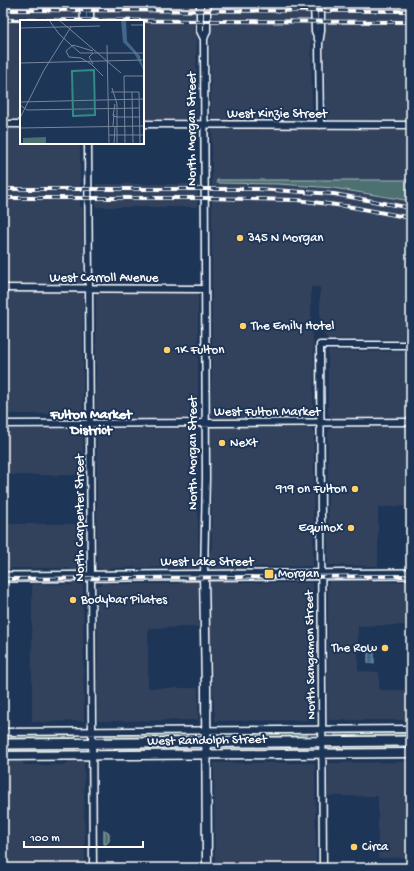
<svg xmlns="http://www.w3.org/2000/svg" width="414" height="871" viewBox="0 0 414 871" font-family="'Gochi Hand',sans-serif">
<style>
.built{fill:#32425d}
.green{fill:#4e7070;stroke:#a6b8b8}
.water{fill:#426789;stroke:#8ea4b8}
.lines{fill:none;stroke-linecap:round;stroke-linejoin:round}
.minor-casing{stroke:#fff;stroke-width:9}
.tertiary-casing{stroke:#fff;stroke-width:11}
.secondary-casing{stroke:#fff;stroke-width:12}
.minor{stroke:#1d3557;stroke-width:6}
.tertiary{stroke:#1d3557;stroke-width:8}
.secondary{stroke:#1d3557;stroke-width:9}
.rail-casing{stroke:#fff;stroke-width:4}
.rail{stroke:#1d3557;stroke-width:2.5;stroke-dasharray:8;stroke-linecap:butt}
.poi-dot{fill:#ffd166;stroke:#1d3557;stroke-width:1.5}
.labels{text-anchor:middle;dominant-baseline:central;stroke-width:4;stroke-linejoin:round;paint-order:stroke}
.street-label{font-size:13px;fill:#fff;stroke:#1d3557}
.poi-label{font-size:13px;fill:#fff;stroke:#1d3557;text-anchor:start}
.neighbourhood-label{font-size:14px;font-weight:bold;fill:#fff;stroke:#1d3557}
.inset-road{fill:none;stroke:#77869a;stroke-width:1}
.view{fill:#338b84;fill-opacity:0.15;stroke:#338b84;stroke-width:2}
.inset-edge{fill:none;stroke:#fff;stroke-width:2}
</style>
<rect width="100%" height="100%" fill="#1d3557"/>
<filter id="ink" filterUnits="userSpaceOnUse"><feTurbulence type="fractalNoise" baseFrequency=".025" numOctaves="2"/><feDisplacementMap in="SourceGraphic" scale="8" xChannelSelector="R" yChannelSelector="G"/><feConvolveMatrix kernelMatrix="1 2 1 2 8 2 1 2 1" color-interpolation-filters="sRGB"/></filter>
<g filter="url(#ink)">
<path class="built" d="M3,3H411V121L326,120L324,29H311L312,120H211L210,30H196L197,119H143V21H21V143H80V207H83V283H3Z
M212,128L411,130V339H327L320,329V287H311V331L313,338L314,374L313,409L312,414L310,416L294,419H216L210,414L212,374Z
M96,184H198L197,207H96Z
M3,292H83V414L80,418L69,419L64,414H3Z
M96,292H198V413L194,418L191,420H103L98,417L96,410Z
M328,351L411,352V418L339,419L330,417L328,412Z
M216,426H297L307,427L311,429L314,432V436L313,566L248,567L246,570H209L208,554L212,549V533L209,531L210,528L212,527L210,431L211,428Z
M68,427H79L83,431V475H3V429H65Z
M103,427H114L118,429H194L196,431L198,434V570H181L177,567L109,568L107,570H102V568H97V433L98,430Z
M333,427H411V506L378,507V566L328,565V433L330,429Z
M3,524H83V568L80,570H72L69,568H3Z
M211,579H239V583H313L315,720L215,721L208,598V583Z
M180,580H197L198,582V627L148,628V688H198V720L98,721L97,585H102V582H107L109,584H178Z
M75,582H78L79,585H83L84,721L32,722V584L72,585Z
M329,582H411V625L358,626V671L379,672V690H411V720H328V584Z
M65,758L83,759L84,761L85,868H3V762L22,761L24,765H66L68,762Z
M411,762V857L378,858V796H328V763Z
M214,763H315L316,868H215Z"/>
<path class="green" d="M217,180H411V201L333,188L279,184L217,183Z
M307,733V736L245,737V734Z
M335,733H411V735L335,736Z
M188,734L187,737H105V735Z
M3,735H76V738H3Z
M307,746V749L222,750V747Z
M335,746H411V748L335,749Z
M105,747H187V750H105Z
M3,748H76V751H3Z
M104,830L107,831L109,833V841L106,844H104Z"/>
<path class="water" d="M368,648H374V663H368Z"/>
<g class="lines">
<g class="minor-casing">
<path id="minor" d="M83,3L84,21
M200,3V31L204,39
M314,3L315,31L319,42
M90,21V3
M3,124H21
M143,124L411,125
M320,125L319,44L321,31V3
M88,143L93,868
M3,288L205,289
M3,424L411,422
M204,575L206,478L204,39L207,31V3
M3,732L411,729
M323,868L320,345H411"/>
</g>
<g class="tertiary-casing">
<path id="tertiary" d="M204,575L206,688L207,868
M3,756L411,753"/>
</g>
<g class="secondary-casing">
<path id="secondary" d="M3,577L411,574
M3,744L411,741"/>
</g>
<use href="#minor" class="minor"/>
<use href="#tertiary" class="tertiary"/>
<use href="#secondary" class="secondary"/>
<g class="rail-casing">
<path id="rail" d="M3,10L411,11
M3,20L411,22
M3,189H258L334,194L411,208
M3,198H205L297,200L352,207L411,218
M3,579L411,576"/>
</g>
<use href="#rail" class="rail"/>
</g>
</g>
<g class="poi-dot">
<circle cx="240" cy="238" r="4"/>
<circle cx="243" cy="326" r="4"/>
<circle cx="167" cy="350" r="4"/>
<circle cx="222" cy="443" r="4"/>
<circle cx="355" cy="489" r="4"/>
<circle cx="351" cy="528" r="4"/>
<rect x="264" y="569" width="10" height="10" rx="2"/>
<circle cx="73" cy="600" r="4"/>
<circle cx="385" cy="648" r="4"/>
<circle cx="354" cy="847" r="4"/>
</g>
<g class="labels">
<g class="street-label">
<text x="277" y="114">West Kinzie Street</text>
<text transform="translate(192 129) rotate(-90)">North Morgan Street</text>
<text x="104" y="278">West Carroll Avenue</text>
<text x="267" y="412">West Fulton Market</text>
<text transform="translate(193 453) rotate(-90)">North Morgan Street</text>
<text transform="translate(80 518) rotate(-90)">North Carpenter Street</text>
<text x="207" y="562">West Lake Street</text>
<text transform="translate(311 655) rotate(-91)">North Sangamon Street</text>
<text transform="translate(207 741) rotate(-1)">West Randolph Street</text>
</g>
<g class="poi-label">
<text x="248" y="238">345 N Morgan</text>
<text x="251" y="326">The Emily Hotel</text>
<text x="175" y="350">1K Fulton</text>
<text x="230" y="443">Next</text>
<text x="347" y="489" text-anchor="end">919 on Fulton</text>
<text x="343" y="528" text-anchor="end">Equinox</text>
<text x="278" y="574">Morgan</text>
<text x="81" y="600">Bodybar Pilates</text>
<text x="377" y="648" text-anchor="end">The Row</text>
<text x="362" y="847">Circa</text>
</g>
<g class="neighbourhood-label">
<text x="91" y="415">Fulton Market<tspan x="91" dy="16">District</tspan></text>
</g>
</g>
<g transform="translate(20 20)">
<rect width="124" height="124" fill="#1d3557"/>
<path d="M26,117V124H3V118Z" fill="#4e7070"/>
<path d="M101,0H106L107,21L120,36L124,51L114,33L103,22Z" fill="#426789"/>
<path class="inset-road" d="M29,0L39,14L60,33H124M39,0L101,53M111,5H124M0,8L80,6M87,25L89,124M0,43L124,40M70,43L83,56M71,44L61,38L49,37L46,31L53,25L73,31M73,44L69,37L73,33M104,56L105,124M104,56H124M92,68L97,84V124M91,72H119M112,72L113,124M119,72L120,124M0,82L124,79M95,84L93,96L97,97M0,85L7,90L120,88M96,97H120M0,98L24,50L51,7M93,106L94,94M0,108L124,106M89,115H124M94,124L95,106M107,124H124"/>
<path class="view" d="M74,50L75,95L53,96L52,51Z"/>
<rect width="124" height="124" class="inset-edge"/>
</g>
<rect width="414" height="871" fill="none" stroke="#1d3557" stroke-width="16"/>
<rect x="8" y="8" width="398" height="855" fill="none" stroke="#fff" stroke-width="1.5" filter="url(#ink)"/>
<path d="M24 841v6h119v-6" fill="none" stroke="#ffffff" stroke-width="2"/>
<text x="30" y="841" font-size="12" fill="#ffffff" stroke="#1d3557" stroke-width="3" paint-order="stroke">100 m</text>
</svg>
